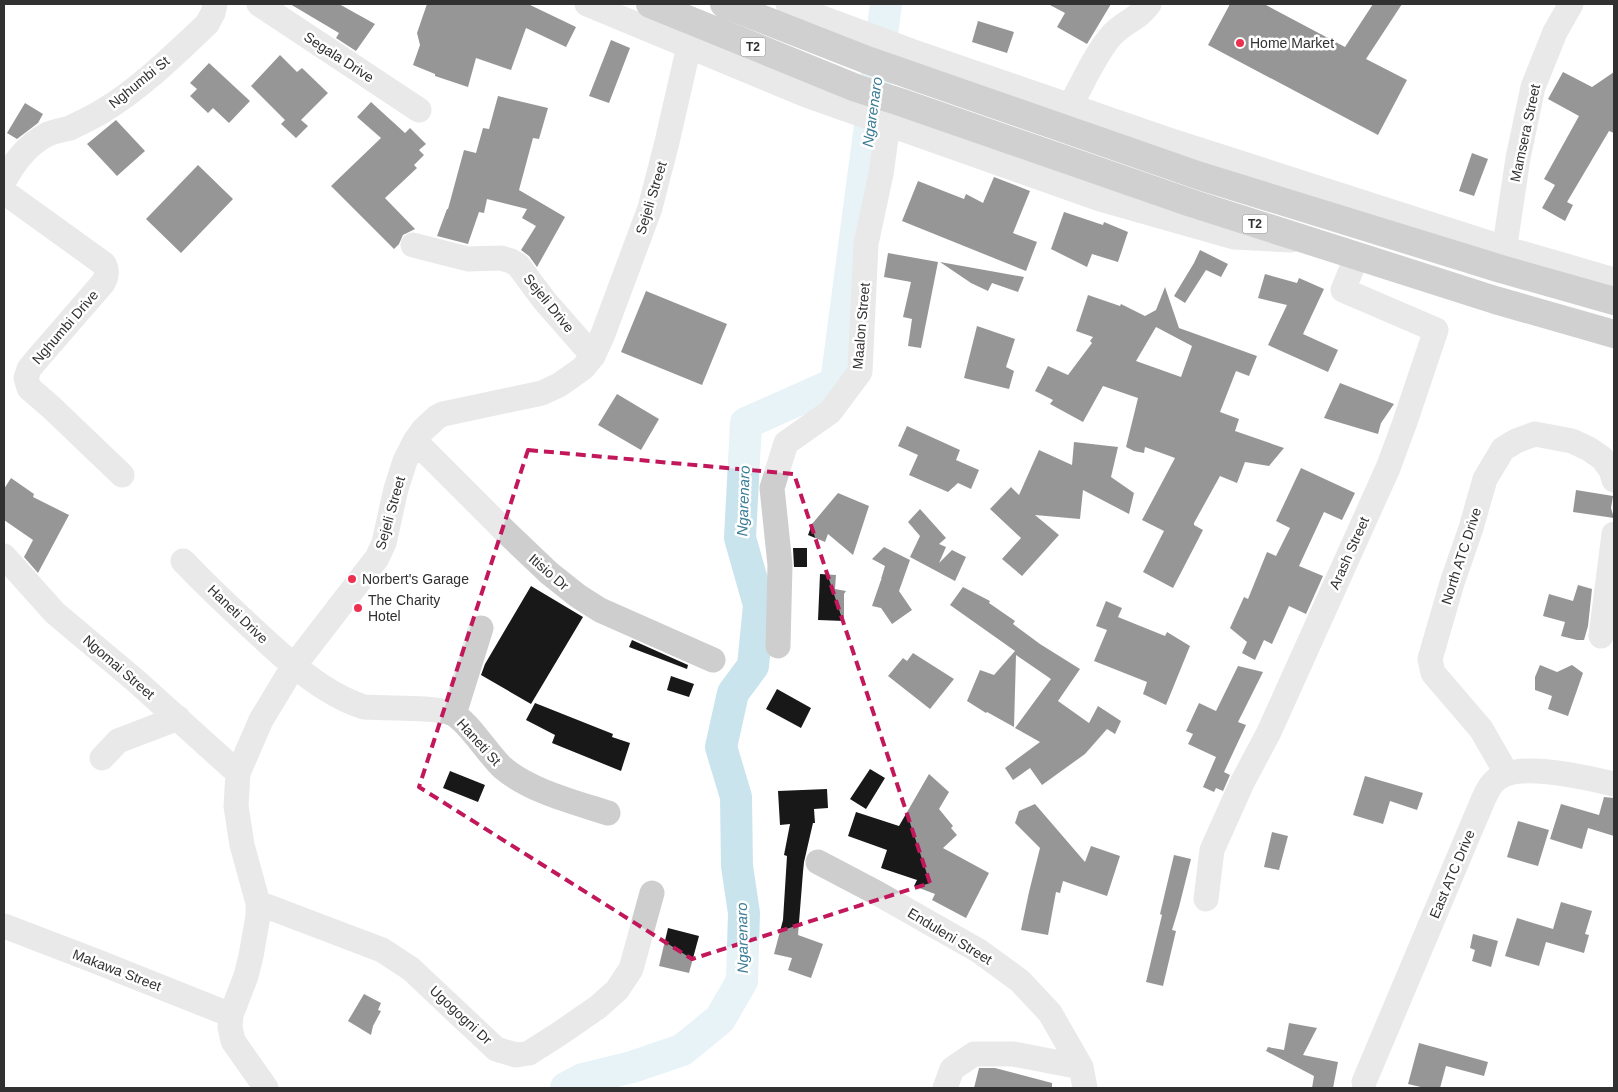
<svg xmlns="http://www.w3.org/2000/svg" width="1618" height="1092" viewBox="0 0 1618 1092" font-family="Helvetica,sans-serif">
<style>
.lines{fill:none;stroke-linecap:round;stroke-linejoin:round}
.river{stroke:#cae4ee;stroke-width:32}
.building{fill:#181818;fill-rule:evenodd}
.minor{stroke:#cecece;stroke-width:25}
.highway{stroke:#989898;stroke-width:28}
.marked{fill:none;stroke:#c2185b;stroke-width:4;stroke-dasharray:10 6;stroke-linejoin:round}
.poi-dot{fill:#eb3050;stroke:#fff;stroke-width:2}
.labels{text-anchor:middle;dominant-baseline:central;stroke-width:5;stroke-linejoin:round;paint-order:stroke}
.shield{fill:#fff;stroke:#6f6f6f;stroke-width:1}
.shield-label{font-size:12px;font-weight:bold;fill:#313131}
.poi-label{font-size:14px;fill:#313131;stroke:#fff;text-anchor:start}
.street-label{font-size:14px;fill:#313131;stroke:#fff}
.water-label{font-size:15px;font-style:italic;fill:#3b7c96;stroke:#fff}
</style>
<rect width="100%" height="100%" fill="#fff"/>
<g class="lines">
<path class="river" d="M566,1088L583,1079L632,1067L682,1050L720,1019L742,981L744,913L737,866L736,797L721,747L733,693L753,666L759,605L740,538L746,423L836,383L886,4"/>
</g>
<path class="building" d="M290,4H339L375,24L356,51L336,38L339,33Z
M427,4H528L576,27L566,47L526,28L511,70L476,58L468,87L435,76V74L413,65L420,45L417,33Z
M1048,4H1111L1087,44L1057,27L1065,13Z
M1230,4H1264L1345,47L1373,4H1402L1366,59L1407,80L1378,135L1208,45Z
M978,21L1014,32L1007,53L972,42Z
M611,40L630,48L609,103L589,96Z
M280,55L297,72L302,68L328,93L301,120L308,126L296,138L281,124L285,120L251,86Z
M209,63L250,101L229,123L213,108L208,113L190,96L197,89L190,83Z
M1563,72L1592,87L1614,72V133L1609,131L1567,202L1573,205L1565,221L1542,208L1555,185L1544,179L1579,116L1548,99Z
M498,96L548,108L539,139L533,138L519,190L565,217L537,267L529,256L521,250L536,226L522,218L527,209L487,199L484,213L479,212L468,244L437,236L447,209H448L464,150L476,153L483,128L489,129Z
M371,102L405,133L410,128L426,144L419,150L424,155L414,165L417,168L385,198L415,229L403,235L399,244L394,249L331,186L381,138L357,117Z
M25,103L43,114L38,123L17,139L7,133Z
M116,120L145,151L117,176L87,144Z
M1472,153L1488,159L1474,196L1459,191Z
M198,165L233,199L181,253L146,219Z
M994,177L1030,191L1013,233L1037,242L1026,271L902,221L918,181L964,199L966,194L983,203Z
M1064,212L1103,225L1104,222L1128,232L1118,262L1092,254L1087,267L1051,249Z
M1200,250L1228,264L1221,277L1206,270L1185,303L1174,296L1194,263Z
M888,253L938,262L921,348L908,346L912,319L903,317L911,282L884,277Z
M940,262L1024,277L1018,292L992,283L988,291L971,283Z
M1265,274L1297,283L1299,278L1324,289L1303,334L1338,350L1328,372L1268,345L1287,305L1258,298Z
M1165,287L1179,328L1257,356L1249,376L1236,371L1220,412L1239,419L1235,431L1284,448L1269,466L1245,462L1237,483L1220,476L1194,523V525L1203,530L1173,588L1143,572L1164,531L1142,520L1175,458L1145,447L1144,453L1134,451L1126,447L1138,398L1103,386L1083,422L1050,404L1053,400L1035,391L1048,366L1068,375L1092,343L1090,341L1093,337L1076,331L1088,295L1120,306L1121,304L1145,316L1156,310ZM1156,327L1192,346L1181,377L1136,361Z
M646,291L727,324L702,385L621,352Z
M977,326L1015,339L1006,367L1014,371L1009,389L964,378Z
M1340,383L1394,404L1381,423L1378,434L1324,418Z
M617,394L659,419L641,450L598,425Z
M907,426L960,450L956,460L979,470L971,489L958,483L948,492L909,475L918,455L898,446Z
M1074,442L1118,447L1111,477L1134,493L1129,514L1083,490L1080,519L1035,515L1059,535L1022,576L1002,559L1021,538L990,509L1011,487L1019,495L1039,450L1072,465Z
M1301,468L1355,493L1342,520L1324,512L1299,566L1323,576L1306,614L1289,606L1272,644L1264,640L1255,660L1242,653L1247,642L1230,628L1244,597L1248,599L1267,552L1276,556L1290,528L1276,521Z
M11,478L34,494L33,497L69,515L38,573L24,557L33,540L4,520V489Z
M1576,490L1613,496L1611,508L1614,518L1573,512Z
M838,493L869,506L853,555L828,534L825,542L808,535L812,524Z
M920,509L946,538L939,544L946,547L939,563L952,550L966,557L955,581L910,557L920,536L908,522Z
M884,547L910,560L899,591L912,610L892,624L881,608L872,606L881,580H882L881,579L885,566L872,559Z
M793,548H807V567H794Z
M820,574L836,575L835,589L846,591L844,594V621L818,620Z
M1578,585L1592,589L1588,626L1584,640H1577L1561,636L1565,622L1543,616L1549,594L1573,601Z
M531,586L583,617L531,704L481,675L485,664Z
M963,587L990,601L989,603L1015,621L1013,624L1040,644L1080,669L1058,701L1089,723L1098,706L1121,721L1115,734L1107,729L1085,754L1042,785L1030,768L1013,780L1005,768L1040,742L1015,728L1051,679L1016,655L1014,727L987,712L986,713L967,701L980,670L994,675L1015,651L950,605Z
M1106,601L1122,608L1118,617L1165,636L1167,632L1190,646L1166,705L1143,694L1147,682L1094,661L1107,630L1096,626Z
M632,640L688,665L687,669L629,647Z
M913,653L954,679L930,709L888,676L903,658L907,661Z
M1540,665L1557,672L1572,665L1583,673L1568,716L1548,709L1552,696L1535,690V677Z
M1238,666L1263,672L1238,722L1246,725L1224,772L1230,775L1223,791L1216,788L1214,792L1203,787L1216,757L1188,744L1193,734L1186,731L1199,703L1216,711Z
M671,676L694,684L689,697L667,690Z
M777,689L811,708L801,728L766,709Z
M535,703L613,734L612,737L630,743L621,771L552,743L555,735L526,720Z
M870,769L885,778L866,809L850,799Z
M450,771L485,785L478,802L443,788Z
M929,774L949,792L939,809L953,826L951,828L957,835L943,848L989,873L966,918L932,900L935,894L914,886L917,880L881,868L887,850L848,836L856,812L899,826Z
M1365,776L1423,793L1417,810L1390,801L1383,824L1353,815Z
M827,789L828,808L814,809L815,823H813L804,862L803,872L798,935L823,944L811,978L788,970L792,958L774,954L783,920L787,856L784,855L790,824L780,825L778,791Z
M1604,797L1614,798V836L1588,828L1582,849L1550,839L1561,804L1599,815Z
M1035,804L1085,862L1091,846L1120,856L1107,896L1063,881L1060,893L1056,892L1048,935L1021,930L1029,892L1040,848L1015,823L1019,811Z
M1518,821L1549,830L1538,866L1507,857Z
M1272,832L1288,836L1279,870L1264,867Z
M1174,855L1191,859L1179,907L1172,930L1176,931L1163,986L1146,982L1162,915L1160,914Z
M1561,902L1592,911L1585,934L1589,935L1584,953L1546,942L1539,966L1505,956L1517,918L1553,929Z
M668,928L699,936L689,973L659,966Z
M1473,934L1498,941L1491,967L1472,961L1475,950L1470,948Z
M364,994L381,1003L378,1010L381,1011L373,1026L371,1035L348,1021Z
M1289,1023L1317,1028L1303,1055L1338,1062L1333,1088H1312L1314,1076L1266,1051L1268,1047L1284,1050Z
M1419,1043L1488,1062L1484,1076L1446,1066L1440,1088H1425L1408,1084Z
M979,1068H995L1052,1083V1088H974Z"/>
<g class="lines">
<path class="minor" d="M259,4L419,110
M587,4L806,95L1100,199L1234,237L1291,240
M788,4L825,19L911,51L1169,140L1504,248L1614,280
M1070,106C1083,83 1094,56 1111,36C1122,23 1140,18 1149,4
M4,181C15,161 27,145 48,134C55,131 63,130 70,128C80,123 91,118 101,112C140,89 174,55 207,24L213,13L215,4
M4,192L104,264C108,271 107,276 103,283L38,358L29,369L26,378L29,388L52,408L122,475
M413,245L468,259L501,258L511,261L518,265L544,300L593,356
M1502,265L1518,158L1533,87L1555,32L1571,4
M415,441L506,532L549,573L578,596L600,610L713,660
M4,556L55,613L136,681L238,773
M183,561C205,584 228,606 252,628C283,657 322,694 364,707C384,708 405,708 425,709C433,710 443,710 451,713C468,720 488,755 503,768C530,791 574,802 608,813
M1601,636L1614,534
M778,646L780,565L772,488L786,443L830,412L860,372L866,244L881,174L888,124
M454,714L481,628
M102,758L118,741L178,718
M1507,774L1481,729L1433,673L1430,659L1452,583L1471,528L1485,479L1503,449L1516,441L1535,434L1572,441L1589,449L1602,458L1611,470L1614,480
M818,862L877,893L979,951L1020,981L1050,1013L1081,1067L1085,1088
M1206,899L1212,850L1242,783L1269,732L1388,468L1405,422L1436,330L1343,290L1357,256
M258,903L382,950L411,969L496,1049L516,1055L529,1053L559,1034L598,1007L617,990L631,969L652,893
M4,926L98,962L231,1015
M1364,1082L1475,819C1481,807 1486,787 1497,779C1519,761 1588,778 1614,784
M266,1088L233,1041L230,1027L231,1015L246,976L251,956L258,916V903L242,845L236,806L238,773L261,720L293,667L377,558L384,543L396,489L405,461L415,441L423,430L437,417L443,414L542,393L559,385L572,376L583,368L593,356L603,334L650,208L667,142L689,46
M945,1088L952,1069L974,1054H1013L1081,1067"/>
<path class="highway" d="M650,4L856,88L900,102L1191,203L1495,300L1614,334
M724,4L867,60L1200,176L1501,269L1614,301"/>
</g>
<path d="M0 0H1618V1092H0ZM528,450L794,474L930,883L692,959L419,787Z" fill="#fff" fill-opacity=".55" fill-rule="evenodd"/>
<path class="marked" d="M528,450L794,474L930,883L692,959L419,787Z"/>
<g class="poi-dot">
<circle cx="1240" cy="43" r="5"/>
<circle cx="352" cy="579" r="5"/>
<circle cx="358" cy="608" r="5"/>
</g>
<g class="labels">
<g class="shield">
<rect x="740.5" y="37.5" width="25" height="19" rx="4"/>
<rect x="1242.5" y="214.5" width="25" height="19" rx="4"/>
</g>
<g class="shield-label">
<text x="753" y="47">T2</text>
<text x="1255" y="224">T2</text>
</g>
<g class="poi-label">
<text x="1250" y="43">Home Market</text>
<text x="362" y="579">Norbert's Garage</text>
<text x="368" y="600">The Charity<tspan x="368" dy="16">Hotel</tspan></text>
</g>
<g class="street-label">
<text transform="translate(339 57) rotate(33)">Segala Drive</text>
<text transform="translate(139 82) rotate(-39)">Nghumbi St</text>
<text transform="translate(1525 133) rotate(-78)">Mamsera Street</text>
<text transform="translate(651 198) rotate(-73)">Sejeli Street</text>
<text transform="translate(549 303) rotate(51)">Sejeli Drive</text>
<text transform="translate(861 326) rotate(-85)">Maalon Street</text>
<text transform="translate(65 327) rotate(-49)">Nghumbi Drive</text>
<text transform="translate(390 513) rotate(-74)">Sejeli Street</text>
<text transform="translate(1349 553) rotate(-66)">Arash Street</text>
<text transform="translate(1461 556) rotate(-72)">North ATC Drive</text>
<text transform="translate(549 572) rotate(41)">Itisio Dr</text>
<text transform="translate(238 614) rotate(44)">Haneti Drive</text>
<text transform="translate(119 667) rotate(41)">Ngomai Street</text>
<text transform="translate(479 742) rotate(48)">Haneti St</text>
<text transform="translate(1452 874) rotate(-67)">East ATC Drive</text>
<text transform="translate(950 936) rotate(31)">Enduleni Street</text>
<text transform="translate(117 970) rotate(21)">Makawa Street</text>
<text transform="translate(461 1015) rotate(43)">Ugogogni Dr</text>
</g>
<g class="water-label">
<text transform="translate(872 112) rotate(-82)">Ngarenaro</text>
<text transform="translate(743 501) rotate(-88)">Ngarenaro</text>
<text transform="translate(742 938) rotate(-91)">Ngarenaro</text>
</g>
</g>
<rect width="1618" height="1092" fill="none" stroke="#313131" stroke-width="10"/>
</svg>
